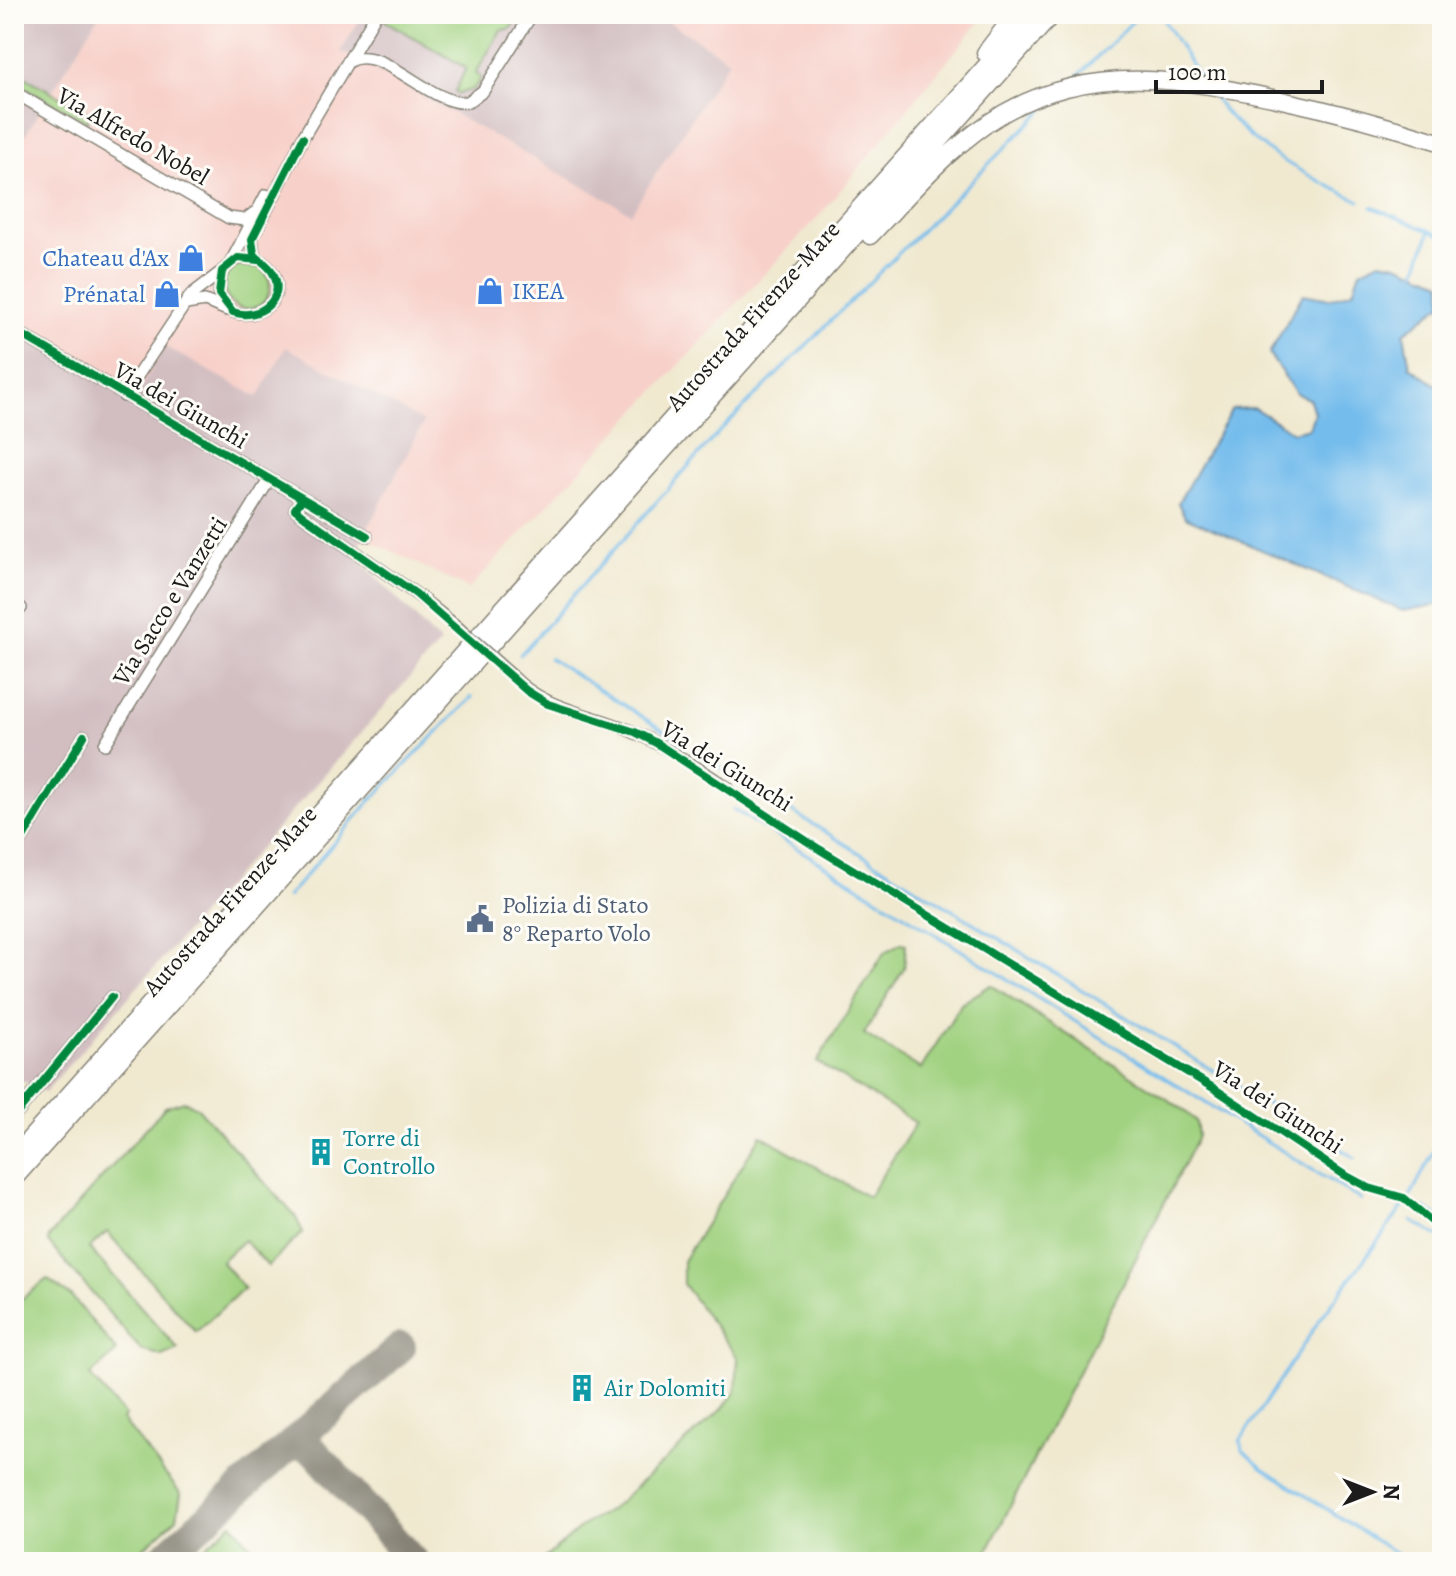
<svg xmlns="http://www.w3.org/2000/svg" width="1456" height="1576" viewBox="0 0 1456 1576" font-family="Alegreya,serif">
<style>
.built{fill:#f7d0c9}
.industrial{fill:#d2bec1}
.green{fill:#a1d281;stroke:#5e774e;stroke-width:2}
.water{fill:#73bcec;stroke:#486c84;stroke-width:2}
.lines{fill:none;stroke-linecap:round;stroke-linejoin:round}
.stream{stroke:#73bcec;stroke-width:3}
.taxiway{stroke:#868276;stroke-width:30}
.minor-casing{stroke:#868276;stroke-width:14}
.highway-casing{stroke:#868276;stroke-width:19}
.minor{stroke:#fff;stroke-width:11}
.highway{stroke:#fff;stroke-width:16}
.minor-bridge-casing{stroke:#868276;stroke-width:14;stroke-linecap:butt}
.minor-bridge{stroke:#fff;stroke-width:11}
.cycleway-casing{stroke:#fdfcf7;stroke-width:13}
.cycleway{stroke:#00873e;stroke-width:8}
.labels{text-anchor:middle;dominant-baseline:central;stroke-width:6;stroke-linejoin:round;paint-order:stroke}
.street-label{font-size:24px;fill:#1c1c1c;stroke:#fdfcf7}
.shop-label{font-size:24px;fill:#366cbe;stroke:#fdfcf7;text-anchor:end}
.service-label{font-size:24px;fill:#4e5e75;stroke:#fdfcf7;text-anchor:start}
.culture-label{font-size:24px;fill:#0d838f;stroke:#fdfcf7;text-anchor:start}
</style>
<rect width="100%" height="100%" fill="#fdfcf7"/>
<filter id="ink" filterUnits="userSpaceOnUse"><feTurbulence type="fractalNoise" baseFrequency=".0125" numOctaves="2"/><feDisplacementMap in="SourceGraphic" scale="16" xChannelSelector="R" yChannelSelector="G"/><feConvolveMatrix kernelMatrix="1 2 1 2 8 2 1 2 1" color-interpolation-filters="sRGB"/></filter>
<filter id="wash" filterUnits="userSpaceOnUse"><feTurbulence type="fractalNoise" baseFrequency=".006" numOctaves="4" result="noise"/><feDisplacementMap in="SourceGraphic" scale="32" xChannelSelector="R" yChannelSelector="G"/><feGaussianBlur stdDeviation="1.8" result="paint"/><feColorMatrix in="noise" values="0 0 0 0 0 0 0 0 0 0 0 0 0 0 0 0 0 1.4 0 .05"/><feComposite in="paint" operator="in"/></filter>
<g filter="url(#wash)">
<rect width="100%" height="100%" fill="#f0e9d0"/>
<path class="built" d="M100,14H363L341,51L729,60L656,14H986L820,215L469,589L363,537L423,422L258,398L138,392L14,318V153Z"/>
<path class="industrial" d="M14,14H100L14,153Z
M363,14H656L729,60L631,213L341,51Z
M14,318L138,392L165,347L258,397L286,347L424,422L354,554L440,643L45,1092L14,1077Z"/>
<path class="green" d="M387,14H520L510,29L501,30L476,73L481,78L474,89L459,94L455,92L466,68L384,20Z
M14,71L91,114L87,122L14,81Z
M224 286a23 23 0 1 1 46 0a23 23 0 1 1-46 0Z
M901,943L906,944L904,968L864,1034L921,1069L961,1004L991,985L1181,1108L1196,1121L1198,1136L982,1562H540L585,1524L610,1510L723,1408L736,1391L738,1358L683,1284V1261L761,1135L868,1197L916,1123L817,1062L884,953Z
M184,1101L197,1107L295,1216L303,1232L268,1266L244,1240L221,1261L244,1288L196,1332L107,1232L89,1248L178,1349L162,1356L141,1350L48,1242L49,1237L165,1107Z
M47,1279L71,1296L117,1351L90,1376L125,1416L122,1419L181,1494L177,1518L128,1562H14V1305Z
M232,1523L264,1562H188Z"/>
<path class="water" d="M1380,261L1397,264L1442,282V304L1404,333L1410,367L1442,389V604L1403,611L1185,517L1178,503L1232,409L1254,408L1293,432L1309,428L1314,413L1310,400L1296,393L1269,354L1303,294L1330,299L1353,291L1360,271Z"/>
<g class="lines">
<path class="stream" d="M1160,14L1199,77
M1076,78L1140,14
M1210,92C1248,147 1301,173 1360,201
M1372,207L1442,236
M1416,272L1430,231
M520,655L719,432L1052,101
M549,658L685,744
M702,756L1355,1158
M733,809L881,900
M287,897L371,800L472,697
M884,902L1361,1200
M1410,1197L1442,1136
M1405,1204L1319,1321L1240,1441L1243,1450L1260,1466L1409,1562
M1424,1208L1442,1219
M1411,1221L1442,1238"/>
<path class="taxiway" d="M288,1447L299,1444L313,1450L414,1562
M158,1562L401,1347"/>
</g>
</g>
<g filter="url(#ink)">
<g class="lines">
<g class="minor-casing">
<path id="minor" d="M926,14L931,17
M349,61C383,43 431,107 468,102L483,91L532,14
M14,92L229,218L245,220L254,213
M299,144L376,14
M259,260L238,258L222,271L219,294L233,312C258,321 287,300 273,273C268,264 260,261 254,254L252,239L303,138
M231,262L266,195
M186,304L205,301L227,310
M14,330L367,536
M124,396L191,295L221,272
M302,499L295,509L305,517L416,594L457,627
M14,604L21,608
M511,675C546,712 593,713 638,734C669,748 698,769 728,788
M105,744L269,480
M14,853L84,736
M14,1117L112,997"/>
</g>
<g class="highway-casing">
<path id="highway" d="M985,53L1015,14
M870,236C912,192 951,144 1004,113C1091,63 1184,79 1277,99C1333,111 1387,125 1442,143
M480,634L1032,14
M487,649L1053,14
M14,1156L470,645
M14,1179L481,655"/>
</g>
<use href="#minor" class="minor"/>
<use href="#highway" class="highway"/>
<g class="minor-bridge-casing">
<path id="minor-bridge" d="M457,627L511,675"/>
</g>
<use href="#minor-bridge" class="minor-bridge"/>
<g class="cycleway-casing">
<path id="cycleway" d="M259,260L238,258L222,271L219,294L233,312C258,321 287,300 273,273C268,264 260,261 254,254L252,239L303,138
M14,330L367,536
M302,499L295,509L305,517L416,594L527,691L548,704L635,732L656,743L819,849L1215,1089L1343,1174L1369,1188L1404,1198L1442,1230
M14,853L84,736
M14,1117L112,997"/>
</g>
<use href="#cycleway" class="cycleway"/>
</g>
</g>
<defs>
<g id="shop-bare" transform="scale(2.16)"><path d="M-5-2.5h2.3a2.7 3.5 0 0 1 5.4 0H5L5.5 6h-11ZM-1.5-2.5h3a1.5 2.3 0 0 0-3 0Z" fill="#3f7fe0" stroke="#fdfcf7" stroke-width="2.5" paint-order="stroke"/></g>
<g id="civic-bare" transform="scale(2.16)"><path d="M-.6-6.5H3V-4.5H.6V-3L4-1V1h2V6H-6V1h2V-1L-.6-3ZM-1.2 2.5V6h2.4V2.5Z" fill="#5c6f8a" stroke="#fdfcf7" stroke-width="2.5" paint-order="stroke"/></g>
<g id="building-bare" transform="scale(2.16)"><path d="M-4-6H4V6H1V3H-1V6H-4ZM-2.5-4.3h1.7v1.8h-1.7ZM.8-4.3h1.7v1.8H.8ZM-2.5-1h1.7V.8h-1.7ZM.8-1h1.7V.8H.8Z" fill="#0f9aa8" stroke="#fdfcf7" stroke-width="2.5" paint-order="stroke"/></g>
</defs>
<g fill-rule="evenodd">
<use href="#shop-bare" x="191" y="258"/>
<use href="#shop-bare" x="490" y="291"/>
<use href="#shop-bare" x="167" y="294"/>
<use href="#civic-bare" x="480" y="919"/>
<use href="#building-bare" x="321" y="1152"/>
<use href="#building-bare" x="582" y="1388"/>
</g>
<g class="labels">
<g class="street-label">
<text transform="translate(133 136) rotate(30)">Via Alfredo Nobel</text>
<text transform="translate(753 316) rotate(-48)">Autostrada Firenze-Mare</text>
<text transform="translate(181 405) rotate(30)">Via dei Giunchi</text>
<text transform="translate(170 601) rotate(-58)">Via Sacco e Vanzetti</text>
<text transform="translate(727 766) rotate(32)">Via dei Giunchi</text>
<text transform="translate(230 901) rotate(-48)">Autostrada Firenze-Mare</text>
<text transform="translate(1278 1107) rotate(33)">Via dei Giunchi</text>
</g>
<g class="shop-label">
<text x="169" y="258">Chateau d'Ax</text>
<text x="512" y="291" text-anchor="start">IKEA</text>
<text x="145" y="294">Prénatal</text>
</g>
<g class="service-label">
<text x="502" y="905">Polizia di Stato<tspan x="502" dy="28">8° Reparto Volo</tspan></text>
</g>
<g class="culture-label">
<text x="343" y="1138">Torre di<tspan x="343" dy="28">Controllo</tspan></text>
<text x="604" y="1388">Air Dolomiti</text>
</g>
</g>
<rect width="1456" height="1576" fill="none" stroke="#fdfcf7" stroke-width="48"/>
<g transform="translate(1372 1492) rotate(90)" stroke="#fdfcf7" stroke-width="6" paint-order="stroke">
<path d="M0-6L14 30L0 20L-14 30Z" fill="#1c1c1c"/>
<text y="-12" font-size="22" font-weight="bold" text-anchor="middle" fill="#1c1c1c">N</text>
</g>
<path d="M1156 80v12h166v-12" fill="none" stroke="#1c1c1c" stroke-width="4"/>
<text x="1168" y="80" font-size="24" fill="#1c1c1c" stroke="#fdfcf7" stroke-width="6" paint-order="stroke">100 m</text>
</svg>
